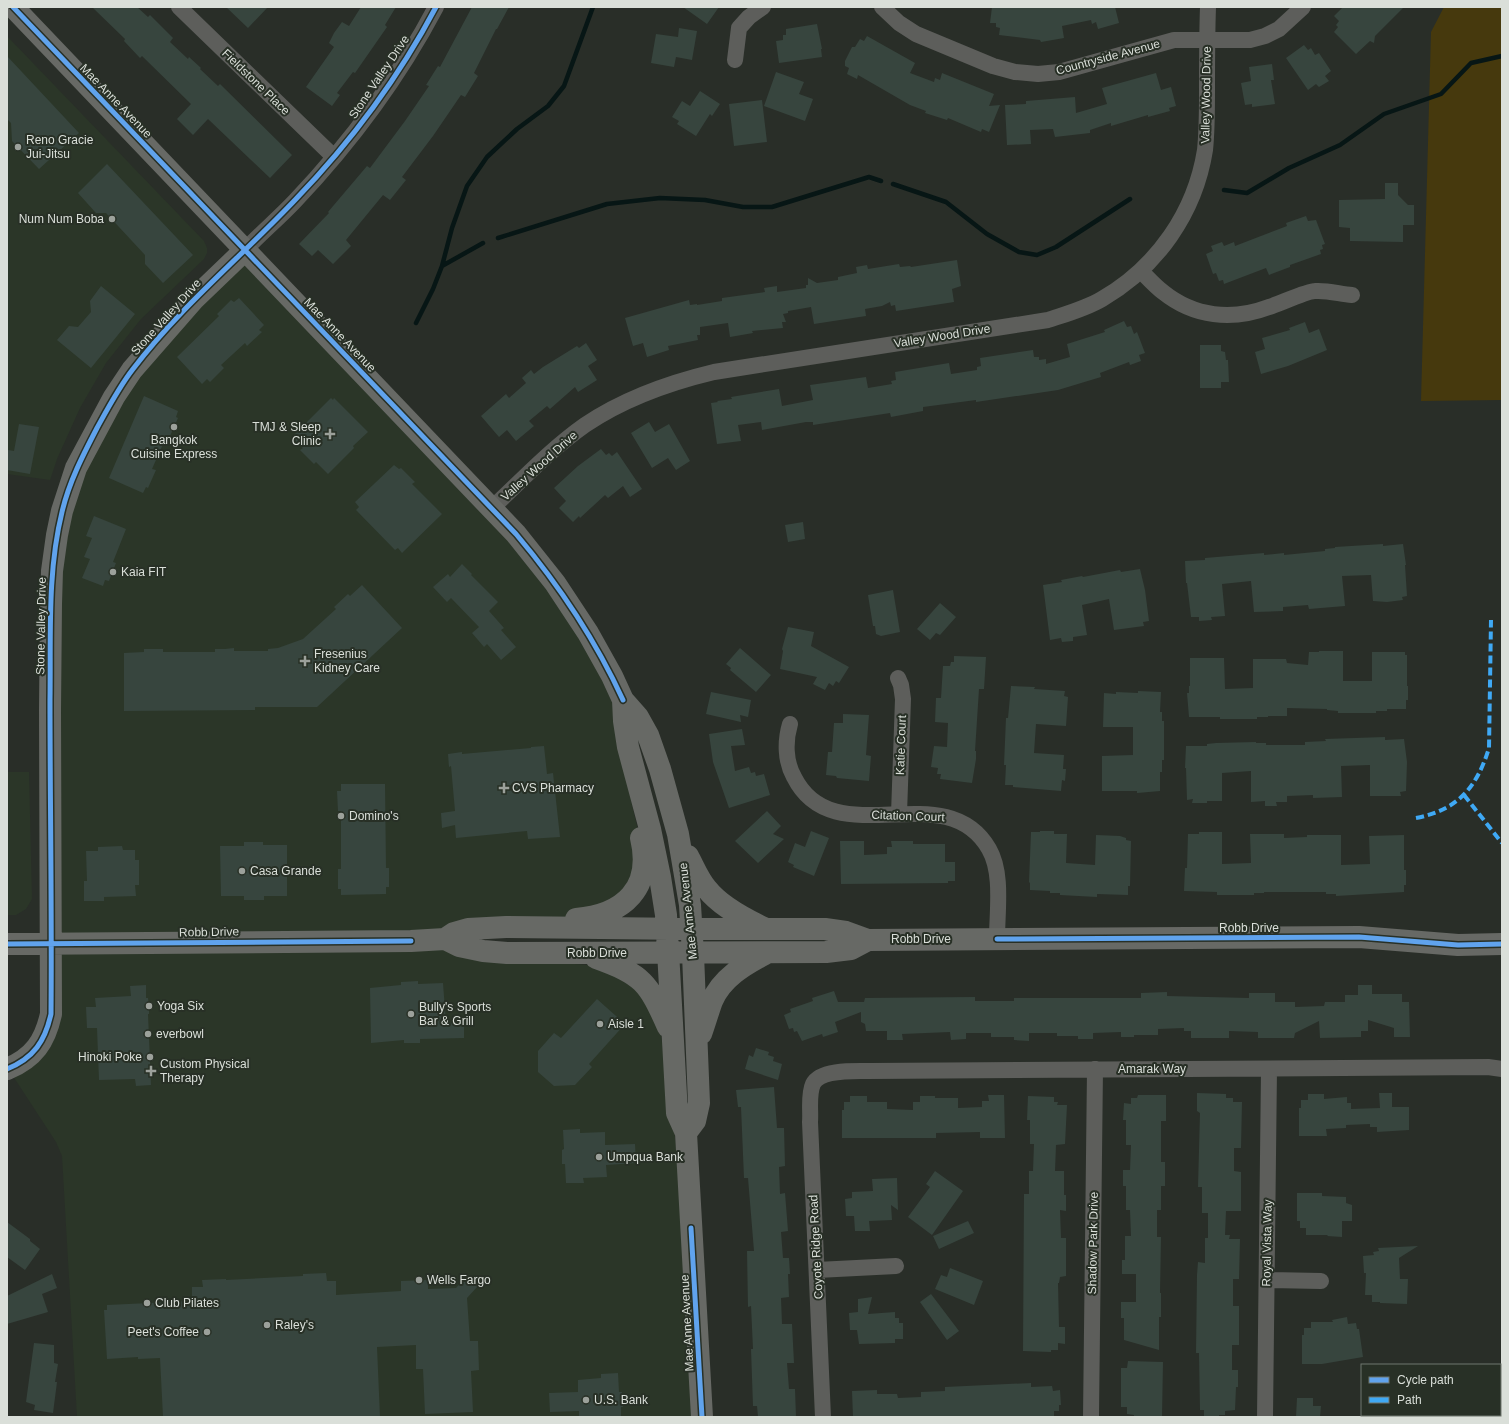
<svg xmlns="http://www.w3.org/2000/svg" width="1509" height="1424" viewBox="0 0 1509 1424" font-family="Helvetica,sans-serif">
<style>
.built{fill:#2b3628}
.green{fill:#46390d}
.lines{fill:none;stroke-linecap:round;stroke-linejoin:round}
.stream{stroke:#071615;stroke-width:4.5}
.building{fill:#37453e}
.street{stroke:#5d5e5b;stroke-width:16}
.secondary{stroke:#676965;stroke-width:22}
.quiet{stroke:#3fa9f5;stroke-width:4;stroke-dasharray:8 4;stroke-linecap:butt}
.cycleway-casing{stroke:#283026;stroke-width:8}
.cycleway{stroke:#60a3ed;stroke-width:5}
.poi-dot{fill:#9ca19b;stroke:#283026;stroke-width:1.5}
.labels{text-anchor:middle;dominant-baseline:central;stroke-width:4;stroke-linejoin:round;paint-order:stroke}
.street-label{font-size:12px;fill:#dadfd9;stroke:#283026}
.poi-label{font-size:12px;fill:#dadfd9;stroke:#283026;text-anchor:start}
</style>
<rect width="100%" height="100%" fill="#292e28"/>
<path class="built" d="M7,36L204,241L207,248V253L204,259L141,319L106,363L80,408L57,459L50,480L7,474Z
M245,250L516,534L612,676L632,805L643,852L613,910L454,933L563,963L613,967L659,1011L666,1087L672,1103L700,1417H77L62,1156L56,1142L9,1070L40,1045L51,944L63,537L105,414Z
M7,772H29L32,899L26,909L16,915H7Z"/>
<path class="green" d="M1444,7H1502V400L1421,401L1431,32Z"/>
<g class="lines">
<path class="stream" d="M893,184L946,202L987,234L1019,252L1037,255L1056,247L1130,199
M1224,190L1247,193L1289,168L1340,145L1384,114L1441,94L1471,63L1502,56
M498,238L607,204L660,198L705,200L743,207H772L869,177L881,181
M442,266L452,228L467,186L487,157L517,129L548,106L564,86L593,7
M416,323L433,289L442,266L483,243"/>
</g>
<path class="building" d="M92,7H137L148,17L150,15L173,38L170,42L188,59L189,57L201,68L200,69L218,86L220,84L292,155L270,178L208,119L193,135L177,119L191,104L142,56L140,58L124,41L125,39Z
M226,7H268L248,28Z
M361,7H396L385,25L387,27L355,73L353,72L337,93L340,95L332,106L306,87L334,47L329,43L334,33L342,22L349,26Z
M472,7H509L497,29H496L474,73L478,76L465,97L461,95L433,136L402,177L406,180L390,200L383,195L346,240L351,246L333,264L318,250L312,256L299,244L329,213L328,212L367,166L370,168L405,121L429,86L426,85L438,66L440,67Z
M683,7H719L707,24Z
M992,7H1115L1119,23L1098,29L1096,22L1092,24L1091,20L1062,26L1064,38L1041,42L1040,40L999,35L1000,28L996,27V23H990Z
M1343,7H1404L1375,36L1374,43L1370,41L1356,54L1334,32L1338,27L1336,25L1339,21L1334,16Z
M817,24L822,49H821L822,57L779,63L776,41L783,40V35H786V29Z
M679,28L697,31L692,60L676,57L674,67L651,63L656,34L678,37Z
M867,36L915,63L910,73L934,82L935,78L940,80L942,73L994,94L989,106L1000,105L989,132L982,129L981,132L948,118L947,120L925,113L926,111L910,105L858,75L857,79L847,74L849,68L845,66V61L852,47H855L860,39L864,41Z
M1304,45L1308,50L1311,48L1315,55L1319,53L1331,71L1325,76L1329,81L1319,87L1316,84L1308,90L1286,58Z
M7,56L79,133L39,169L12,141L11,123L7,119Z
M1272,64L1274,80H1271L1275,104L1252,107V104L1245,105L1241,83L1251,81L1249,67Z
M776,72L804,82L799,94L813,99L805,121L764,106Z
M1156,73L1161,90L1171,87L1176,106L1169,108L1170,111L1148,117V115L1111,126V123L1090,130V133L1055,137L1053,129L1030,130L1031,144L1007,145L1005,105L1026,104V101L1075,97L1076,113L1107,104L1102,88Z
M700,91L720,104L712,116L710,114L696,136L677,124L679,121L672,117L682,101L690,106Z
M762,100L767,142L734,146L729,104Z
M107,164L193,255L163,283L145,264V255L106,213H96L78,193Z
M1385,183H1398V195L1408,205H1414V225H1403V242L1350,241V228L1339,227V200L1385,199Z
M1306,216L1308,221L1316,220L1325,244L1322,245L1323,249L1320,250L1321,254L1290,265V267L1269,275L1266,268L1224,284L1223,280L1219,281L1216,273L1213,274L1206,254L1213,251L1211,246L1222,242L1224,246L1234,242L1235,246L1287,226L1286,223Z
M957,260L961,286L952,289L954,302L896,311L895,305L891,306L890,302L882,306L865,309L866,316L814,324L811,307L788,311V313L783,314L786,322H782L783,328L752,331L753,333L730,337L728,323L700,327V335H697L698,340L668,346L669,350L647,357L643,343L633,346L625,318L689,300L690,305L697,304V305L722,301V298L765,292L764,288L777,286V292L806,288V285H808V278L817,283L838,280V277L857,273L856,267L867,265L868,269L899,264L900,267L910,266L911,267Z
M101,286L135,314L91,368L57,340L69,326L78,327L91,312L90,301Z
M239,298L264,325L259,330L262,332L247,346L245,343L221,365L224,368L210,382L207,379L202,384L177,357L219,316L217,314L231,300L234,302Z
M1124,321L1127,327L1131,326L1134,334L1137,332L1145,353L1139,355L1141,361L1130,365L1129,362L1100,373L1101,377L1058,390L976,402V400L923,407V411L891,417L890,413L813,425V422H806L762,430L761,422L738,425L741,441L717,444L711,403L718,402L717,401L732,399L731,397L779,389L782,406L813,400L810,385L866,377L868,388L892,384L891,381L896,380L895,372L949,363L951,374L977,370V367L981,366L980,358L1033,350L1034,357H1039V360L1046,359V364L1070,357L1067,344L1105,332L1104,330Z
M1305,322L1309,333L1319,329L1327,350L1288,366L1261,374L1255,352L1265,349L1262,338L1290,330L1289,328Z
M586,343L597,360L588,366L597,380L578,392L575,387L550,409L547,406L529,421L534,426L516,441L507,430L499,437L481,416L506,394L509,398L526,383L522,378L531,370L534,374L543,367L577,346L579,348Z
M1200,345H1221V351L1225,352L1226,360H1228L1229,382H1221V388H1200Z
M144,396L178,411L176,417L178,418L170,436L167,435L152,469L156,470L148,488L146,487L143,493L109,478Z
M331,398L333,400L334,398L368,432L353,446L354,448L328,474L316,462L314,464L300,450L303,448L292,437Z
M649,422L655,432L669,424L690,461L676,470L668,458L652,468L631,433Z
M19,424L39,427L30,474L7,470L8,450L14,451Z
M601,449L606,455L609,453L612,456L617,452L642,489L630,497L623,486L608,498L605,495L580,518L579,516L573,522L559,508L566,501L554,488L578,466Z
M394,465L399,469L401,468L415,482L412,484L442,514L402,553L398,548L395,550L356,510L359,507L355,502Z
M94,516L126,529L113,562L116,563L109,581L105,580L103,586L82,578L90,559L84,557L92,538L86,536Z
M803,522L805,539L788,542L785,525Z
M1383,544V546L1403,544L1406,565H1405L1407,596L1402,597L1403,600L1387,602L1373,601L1371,575L1342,576L1345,606L1309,609L1308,605L1283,607V611L1254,612L1251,581L1222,584L1225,616L1211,617L1212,620L1199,621V617H1191L1187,583H1186L1185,561L1205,560V558L1264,553V555L1284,553V555L1325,551V549L1335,548V547Z
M462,564L472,574L471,575L498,602L489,611L504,628L501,630L516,647L501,660L487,644L484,647L472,633L479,627L451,598L447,602L433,587L448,574L450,577Z
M1140,569L1145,590L1149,621L1143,622L1144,626L1114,630L1109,599L1082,605L1087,635L1073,637V641L1062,642L1061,638L1050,640L1043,585L1062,582L1061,580L1082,576L1083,577L1120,570L1121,572Z
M362,585L402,628L317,707H255V710L124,711V653L144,652V649H163V652H215V649H225L234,648V651H268V649L278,648L303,639L336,609L334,607L348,594L350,596Z
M893,590L900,632L881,636L876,634L875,626H873L868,595Z
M940,603L956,617L940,635L936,633L930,640L917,629Z
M788,627L814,632L811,646L849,667L839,683L836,681L833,686L829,683L825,690L813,684L817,677L780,669L783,651L782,649Z
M740,648L771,675L756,692L730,670L731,668L726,664Z
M1319,651H1343V681H1372V652H1405V655H1407V686H1408V700H1406V709H1387V711H1376V713H1338V711L1327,710V709L1287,708V716H1268V717H1257V719H1220V717H1189L1187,693H1189V686H1190V658H1224L1225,689L1253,688V659H1286L1287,663L1308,665L1309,652H1319Z
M954,656L986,657L984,689H979L975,751H976V759L972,783L940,779L941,774H937L938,768L931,767L934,746L947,747L948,723L935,722L936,698H941L943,666H950L951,662H954Z
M1011,686L1035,687L1034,689L1065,691L1064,696L1068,697L1066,726L1036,724L1034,753L1064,755L1063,769H1066L1065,781L1062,780L1061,791L1013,787V785H1005L1006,765H1004L1006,718H1008Z
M1138,691L1161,692L1160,712H1162V721H1164V760H1162V772H1160V791L1137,793V791H1102V756L1133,755V727H1103L1104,693L1116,694V692L1138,693Z
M711,692L751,700L748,717L740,715L741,722L706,714Z
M843,714L869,715L866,755L871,756L869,781L837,778L836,776L826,775L828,752H832L834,723H843Z
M742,729L745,745L731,746L735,771L749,767L751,773L755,772L756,776L764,774L770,795L729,808L713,762L709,734Z
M1385,737V740L1404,739L1407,762L1406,791L1400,792L1401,796H1370V765L1341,766L1342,797L1313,798V795L1287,796V802H1276L1277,806H1265V801L1251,802V771L1222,773V801H1207V803H1192L1193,799L1187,800L1186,768H1185L1186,746H1207V744L1216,743L1256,742V743H1266V745H1305V742L1326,741L1325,739Z
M544,746L547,774L553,773L560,837L528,839L527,831L456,838L455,825L442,828L441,813L455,811L451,766L449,767L448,754L462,752V754L531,748V747Z
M341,784H385L386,868H389V887H386V894L341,895V889H338V869H341V811H338L337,791H341Z
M767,811L781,826L773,834L784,839L758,863L735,841Z
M811,831L829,838L814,876L793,867L794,865L788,862L795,843L805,847Z
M1040,831H1054V834H1067L1066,863L1095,865L1096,835L1120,836L1126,838V840L1131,841L1130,886H1128V895L1097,894V897L1060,895V893H1050V891L1030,890V883L1029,882L1031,832H1040Z
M1199,832H1222V864L1251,863L1250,834H1284V838L1307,837V835H1341V865L1370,864L1369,836L1404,835V870H1406V885H1404V892L1336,896V894H1326V892H1264V893H1254V895H1217V892L1184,891L1185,868H1187L1188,834H1199Z
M840,841H864V855L887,854V847H892L891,841H913V844H945V862H955V881H948V883L841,884Z
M244,842H263V845H287V896H264V900H244V896H221L220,846H244Z
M122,846L123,850H135V860H139V885H135L136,896L104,897V901H84V881H87L86,851H98V847Z
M418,981V984L443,983L446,1023L464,1022V1038L420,1039V1043H404V1040L371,1043L370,988L401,985V982Z
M146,985V998H148L149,1006V1014H148L151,1085L136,1086L135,1079L99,1080L97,1028H87L86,1007H96L95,998L131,996L130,986Z
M1358,985H1372V994H1402V1002H1409L1410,1037H1394V1028L1368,1020V1031H1361V1037L1320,1038L1319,1021L1295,1033L1294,1038H1258V1032L1229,1031V1038H1191V1031H1184V1028L1158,1029V1035H1134V1037H1121V1032L1093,1033V1039H1078V1036H1057V1033H1029V1041L1014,1040V1037H991V1033H966V1039L951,1040L950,1032L902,1034L903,1040H887V1031H866L865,1024L861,1022V1012L835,1022L838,1032L823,1037L822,1034L802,1041L797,1031L794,1032L793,1028L789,1029L784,1015L791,1012L790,1009L813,1001L812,998L834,991L838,1002H864L865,998L975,997V1001H1014V998H1141V993L1167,992V996L1249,998V993H1275V1002H1295V1007L1324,1006L1325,1002H1345V995H1358Z
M597,999L625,1024L589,1064L592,1067L575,1085L554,1086L538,1072V1051L554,1033L561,1038Z
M756,1048L769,1052L768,1055L774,1057L773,1061L782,1064L778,1080L745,1069L749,1055L753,1057Z
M774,1087L777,1128H784L785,1166L779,1167L780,1194L785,1193L788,1231L781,1232L783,1258H789L790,1274H788L789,1297L781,1298L782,1324H792L794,1363H787L789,1389H795L796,1417H758L757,1406H753L751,1349H753L751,1306L748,1307L747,1251H754L748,1178H744L741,1107H738L736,1090Z
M1197,1093L1226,1094V1098H1233V1102H1242L1241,1148H1234V1171L1241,1172V1211H1226L1225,1235H1230L1229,1239H1240L1239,1279H1233V1306H1239V1345H1232V1370H1238V1387H1236L1235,1410L1225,1411V1415H1219V1417H1204V1410H1200L1199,1353H1196L1197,1275L1198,1262L1205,1263V1238H1208V1213H1202V1187H1198L1200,1113L1197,1111Z
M1379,1093H1392V1107H1409V1130L1377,1132V1127H1370V1124L1346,1125V1128L1326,1129L1327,1136H1299V1108H1301V1100H1308V1094H1324V1099L1347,1097V1103H1351V1109L1380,1108Z
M988,1095H1004L1005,1138H980V1132L936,1133V1138H842V1110H844V1102H850V1096H867V1102H887V1109L913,1110V1102H920V1096H935V1098H958V1108L982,1107V1101H989Z
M1138,1095H1166V1121H1161V1162H1165V1186H1161V1210H1157V1237H1161L1160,1293H1161V1317H1159V1350L1124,1340V1318H1121V1302H1136V1274H1122V1260H1125V1236H1131L1130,1210H1126V1186H1123V1170H1130L1131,1145H1126V1120H1123L1124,1103L1131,1104V1098H1137Z
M1028,1096L1054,1097V1102H1058L1057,1105H1067L1065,1144L1056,1145L1055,1171H1064V1195H1066V1211L1060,1210L1061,1238H1066V1276L1060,1277L1059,1283H1058L1059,1327H1065V1344L1058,1343V1350H1051V1352L1023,1351L1024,1194H1029V1171H1033L1034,1144H1030V1120H1027Z
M580,1129V1133L605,1132V1145L635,1144L636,1163L606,1165L607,1177L583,1178L584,1183H566L565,1164H562V1150L564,1149L563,1130Z
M935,1171L963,1191L932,1235L908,1217L930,1187L926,1184Z
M897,1178L898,1210L891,1205L892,1220L869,1221L870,1231H855L854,1216H846L845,1199L852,1198V1192L873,1191L872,1179Z
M1297,1193H1322V1196L1346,1197V1203L1352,1205V1221H1342V1237L1327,1236L1328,1235H1306V1228H1300V1221H1297Z
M968,1221L974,1233L939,1249L933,1236Z
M7,1222L30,1239V1241L40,1249L25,1270L7,1257Z
M1418,1246L1399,1258L1400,1279H1408L1407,1304L1380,1303V1302H1372V1295H1365L1366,1273H1364L1363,1256L1374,1255L1373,1252L1379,1251L1378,1248Z
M950,1268L983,1281L974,1305L935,1289L941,1275L947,1277Z
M326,1273L327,1281H336V1295L401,1291V1281L428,1280V1289L456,1288L467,1276L478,1286L467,1298L470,1341H478L479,1370L471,1371L473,1412L425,1414L423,1369H416V1345L377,1347L380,1417H163L160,1358L138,1359V1357L107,1359L104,1310H107V1305L192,1301V1287H203L202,1280L226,1279V1280L303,1276V1274Z
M52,1274L57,1288L42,1294L48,1312L7,1324V1296Z
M931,1294L959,1331L947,1340L920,1302Z
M872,1297L868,1314L895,1312V1318H899V1323H903V1339H895V1343L859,1344L857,1330H850L849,1313L858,1312V1299Z
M1347,1317L1348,1324L1356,1323L1357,1329H1359L1363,1357L1322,1364H1302V1335H1304V1328H1311V1322H1333L1332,1320Z
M34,1343L54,1345V1363L58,1364L55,1382H57L53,1413L34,1410L35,1405L26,1402Z
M1128,1361L1163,1362L1162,1417L1134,1416V1415L1127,1414V1407H1121V1368H1127Z
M618,1373L619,1392H622L623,1407H621V1417H579V1411L550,1412L549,1393L578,1392V1380L601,1378V1374Z
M1031,1383V1387L1052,1386L1053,1391L1060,1390L1061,1405H1059V1411H1054V1417H853L852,1391L877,1390V1394H897L898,1398L921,1397V1392L945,1391V1387Z
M1297,1398H1313V1406H1321L1320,1417H1296Z"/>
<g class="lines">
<path class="street" d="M179,7L334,157
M882,7L899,23L916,34L993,66L1015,72L1038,74L1059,72L1174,40H1250L1265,36L1279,29L1303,7
M735,60L739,28L749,17L763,7
M245,250C261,233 279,218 295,201C350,143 399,77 436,7
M1141,271C1148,278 1155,286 1163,292C1194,317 1232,321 1269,307C1279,304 1307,291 1315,291C1327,290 1340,294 1352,295
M492,508C522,480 551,449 585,425C625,398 668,383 714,372L1048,320C1066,314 1085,309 1102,299C1157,267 1195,213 1205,150C1207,131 1207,111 1207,92C1207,64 1207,35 1208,7
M898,678L901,685L903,699L899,814
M790,724C785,741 785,761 794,777C834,857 945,773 989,849C1003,873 997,911 997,939
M817,1270L896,1266
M1267,1280L1321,1281
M823,1417L810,1122C811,1111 808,1095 813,1084C820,1069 856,1071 870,1071L1488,1067L1502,1069
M1091,1417L1095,1069
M1265,1417L1269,1069"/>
<path class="secondary" d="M13,7L516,534L555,583L588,633L612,676L623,700L638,717L648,735L660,769L678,834L690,905L693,954L699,1103L695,1121L686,1133
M623,700L624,721L628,747L650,829L660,877L666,915L677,1113L686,1133L702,1417
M688,856C694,867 699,880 707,889C720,906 745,919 764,928
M576,919C624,915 653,888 641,838
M445,939L459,946L483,951L507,953L826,952L851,949L868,940
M7,944L411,941L445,939L454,933L468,929L506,927L692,929H825L846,932L868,940L1359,937L1458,945L1502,944
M596,958C643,975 648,982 668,1027
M701,1034C705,1023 708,1012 712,1001C722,978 744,965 765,954
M7,1069C34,1058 45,1041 51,1014L50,710L51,604L52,571L57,535L62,511L76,468L84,453L114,397L132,370L194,299L245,250"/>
<path class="quiet" d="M1464,795L1502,843
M1416,818C1458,810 1477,787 1489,748L1491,620"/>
<g class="cycleway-casing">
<path id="cycleway" d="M13,7L516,534C559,585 595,639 623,700
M997,939L1359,937L1458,945L1502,944
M7,944L411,941
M7,1069C34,1058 45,1041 51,1014C52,909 50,804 50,700C51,637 47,573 62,512C69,482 83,455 97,428C108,408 119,387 133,369C180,307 241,257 295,200C350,143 399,77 436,7
M691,1228L702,1417"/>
</g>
<use href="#cycleway" class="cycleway"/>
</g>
<g class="poi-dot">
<circle cx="18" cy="147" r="4"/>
<circle cx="112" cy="219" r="4"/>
<circle cx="174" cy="427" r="4"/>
<path d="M328 428h4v4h4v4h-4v4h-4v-4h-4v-4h4z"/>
<circle cx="113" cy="572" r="4"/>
<path d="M303 655h4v4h4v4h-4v4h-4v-4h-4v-4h4z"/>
<path d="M502 782h4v4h4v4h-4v4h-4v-4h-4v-4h4z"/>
<circle cx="341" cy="816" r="4"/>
<circle cx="242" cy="871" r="4"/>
<circle cx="149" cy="1006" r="4"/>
<circle cx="411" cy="1014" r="4"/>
<circle cx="600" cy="1024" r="4"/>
<circle cx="148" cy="1034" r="4"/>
<circle cx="150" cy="1057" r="4"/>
<path d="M149 1065h4v4h4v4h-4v4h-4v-4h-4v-4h4z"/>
<circle cx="599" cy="1157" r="4"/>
<circle cx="419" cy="1280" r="4"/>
<circle cx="147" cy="1303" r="4"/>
<circle cx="267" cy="1325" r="4"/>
<circle cx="207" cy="1332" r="4"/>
<circle cx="586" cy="1400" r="4"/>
</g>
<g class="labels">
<g class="street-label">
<text transform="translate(1108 57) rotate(-15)">Countryside Avenue</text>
<text transform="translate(379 77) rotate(-56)">Stone Valley Drive</text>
<text transform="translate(256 82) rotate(44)">Fieldstone Place</text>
<text transform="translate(1206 95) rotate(-89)">Valley Wood Drive</text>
<text transform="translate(116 101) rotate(46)">Mae Anne Avenue</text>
<text transform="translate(166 317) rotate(-48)">Stone Valley Drive</text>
<text transform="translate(340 335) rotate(46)">Mae Anne Avenue</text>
<text transform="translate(942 336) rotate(-9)">Valley Wood Drive</text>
<text transform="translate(539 466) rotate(-42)">Valley Wood Drive</text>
<text transform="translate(41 626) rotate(-89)">Stone Valley Drive</text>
<text transform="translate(901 745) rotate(-88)">Katie Court</text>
<text transform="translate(908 816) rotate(2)">Citation Court</text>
<text transform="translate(688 911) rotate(-96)">Mae Anne Avenue</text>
<text x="1249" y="928">Robb Drive</text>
<text transform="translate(209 932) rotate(-1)">Robb Drive</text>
<text x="921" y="939">Robb Drive</text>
<text x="597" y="953">Robb Drive</text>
<text x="1152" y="1069">Amarak Way</text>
<text transform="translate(1093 1243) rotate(-89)">Shadow Park Drive</text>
<text transform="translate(1267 1243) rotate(-89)">Royal Vista Way</text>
<text transform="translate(816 1247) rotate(-93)">Coyote Ridge Road</text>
<text transform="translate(687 1323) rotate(-93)">Mae Anne Avenue</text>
</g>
<g class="poi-label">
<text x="26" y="140">Reno Gracie<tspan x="26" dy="14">Jui-Jitsu</tspan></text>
<text x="104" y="219" text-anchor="end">Num Num Boba</text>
<text x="321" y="427" text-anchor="end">TMJ &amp; Sleep<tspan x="321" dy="14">Clinic</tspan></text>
<text x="174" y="440" text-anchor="middle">Bangkok<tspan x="174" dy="14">Cuisine Express</tspan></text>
<text x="121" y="572">Kaia FIT</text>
<text x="314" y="654">Fresenius<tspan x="314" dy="14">Kidney Care</tspan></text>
<text x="512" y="788">CVS Pharmacy</text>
<text x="349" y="816">Domino's</text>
<text x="250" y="871">Casa Grande</text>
<text x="157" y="1006">Yoga Six</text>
<text x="419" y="1007">Bully's Sports<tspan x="419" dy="14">Bar &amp; Grill</tspan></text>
<text x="608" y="1024">Aisle 1</text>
<text x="156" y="1034">everbowl</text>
<text x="142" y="1057" text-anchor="end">Hinoki Poke</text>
<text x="160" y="1064">Custom Physical<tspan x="160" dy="14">Therapy</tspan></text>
<text x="607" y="1157">Umpqua Bank</text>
<text x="427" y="1280">Wells Fargo</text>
<text x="155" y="1303">Club Pilates</text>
<text x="275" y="1325">Raley's</text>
<text x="199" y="1332" text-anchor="end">Peet's Coffee</text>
<text x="594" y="1400">U.S. Bank</text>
</g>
</g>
<rect width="1509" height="1424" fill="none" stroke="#dadfd9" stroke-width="16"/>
<rect x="1361" y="1364" width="140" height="52" fill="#283026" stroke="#6f766e"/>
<rect x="1369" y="1377" width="20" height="6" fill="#60a3ed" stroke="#6f766e"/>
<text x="1397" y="1384" font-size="12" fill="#dadfd9">Cycle path</text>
<rect x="1369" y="1397" width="20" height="6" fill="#3fa9f5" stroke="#6f766e"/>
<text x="1397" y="1404" font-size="12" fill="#dadfd9">Path</text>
</svg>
